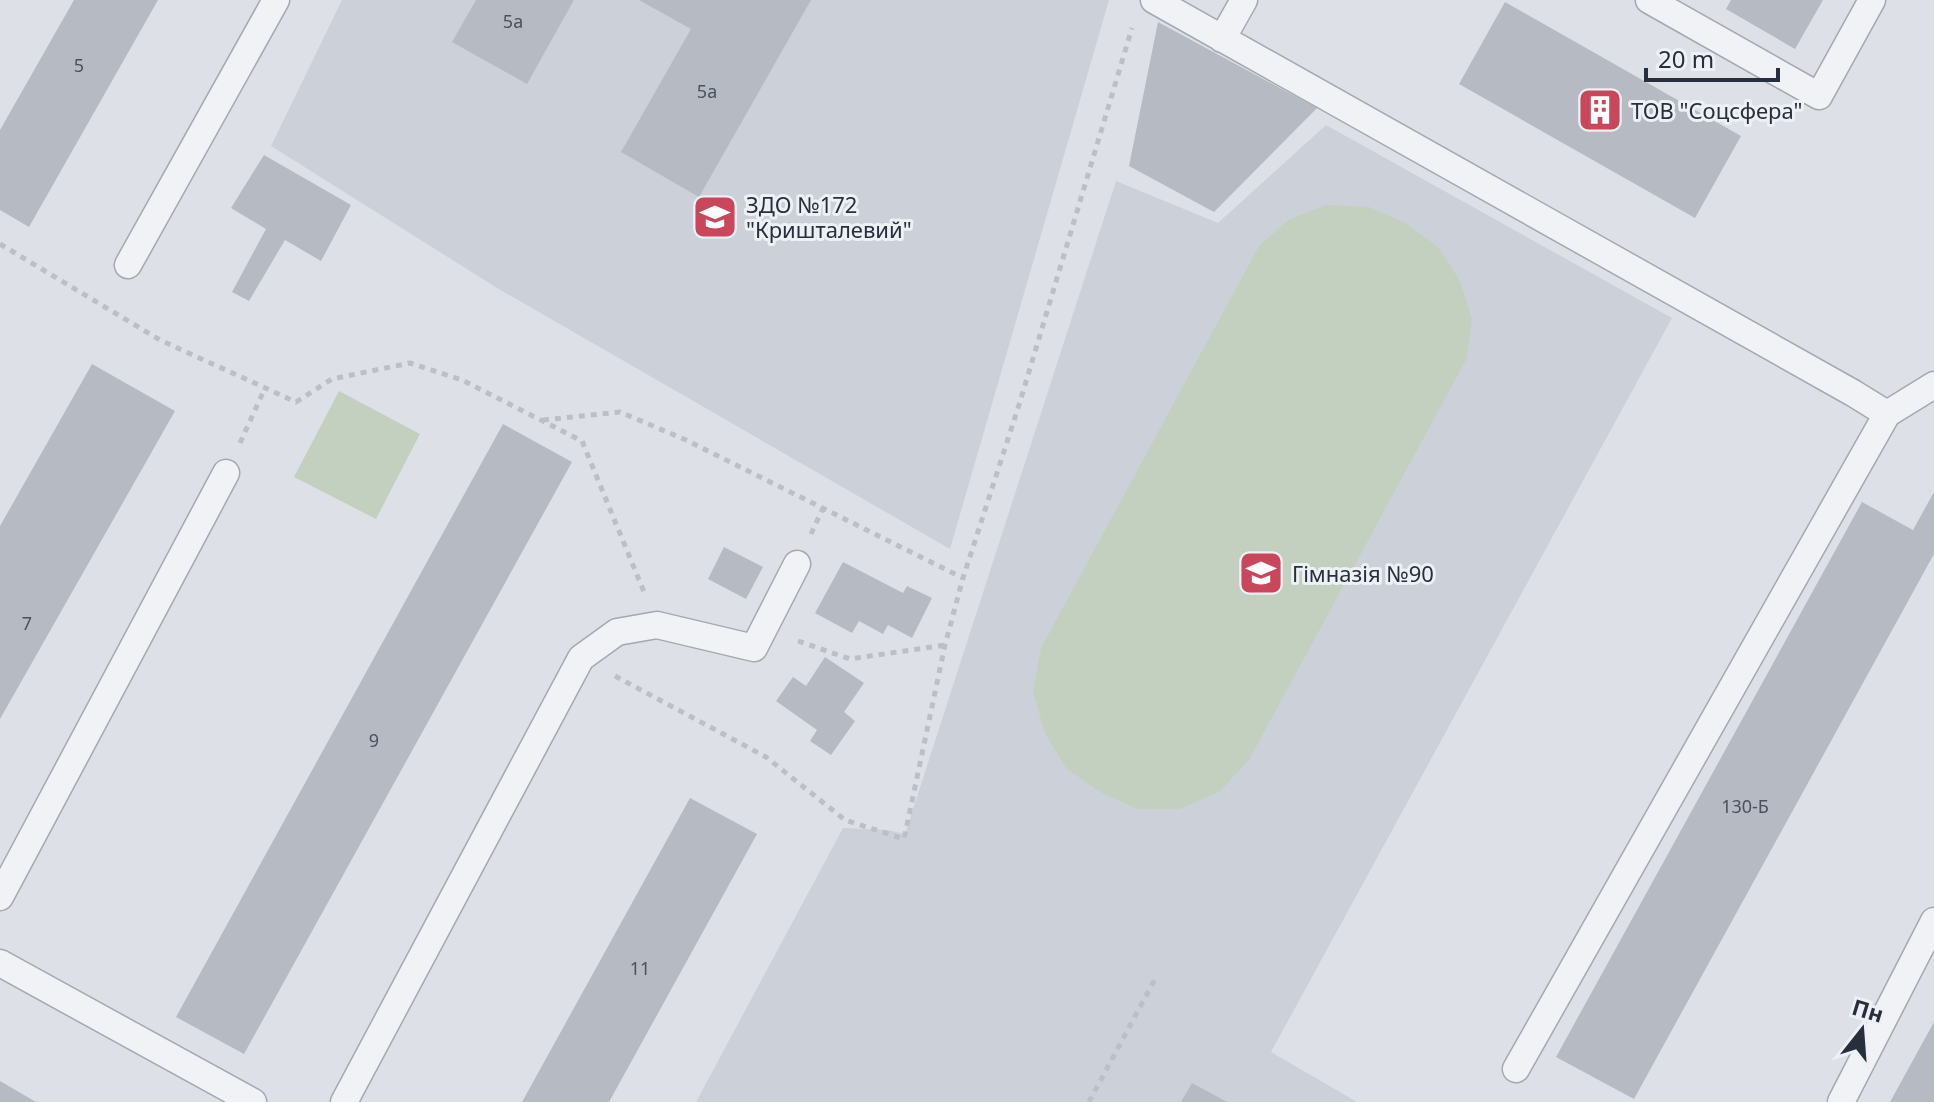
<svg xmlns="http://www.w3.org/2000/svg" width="1934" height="1102" viewBox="0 0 1934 1102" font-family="'Noto Sans',sans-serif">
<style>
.built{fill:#ccd0d9}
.green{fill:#c3d0bf}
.building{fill:#b5bac3}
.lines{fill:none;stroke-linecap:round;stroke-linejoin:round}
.service-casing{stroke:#a3a8b1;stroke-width:29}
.path{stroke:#bcbfc5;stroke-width:5;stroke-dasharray:6 6;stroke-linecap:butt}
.service{stroke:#f0f2f5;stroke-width:26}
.labels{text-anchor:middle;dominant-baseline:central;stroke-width:6;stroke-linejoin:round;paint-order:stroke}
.number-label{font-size:18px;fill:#4a525e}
.poi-label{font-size:22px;fill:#272f3d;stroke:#edf0f4;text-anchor:start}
</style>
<rect width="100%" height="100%" fill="#dde1e7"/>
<path class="built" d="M342,0H1109L950,549L497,288L271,146Z
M1326,125L1672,318L1271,1052L1357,1102H696L843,828L887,830L905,834L1116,181L1218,223Z"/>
<path class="green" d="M1326,205L1369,207L1407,224L1439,248L1460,281L1472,319L1467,358L1249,760L1219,792L1180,809H1137L1100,792L1066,768L1045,733L1033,692L1041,648L1259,246L1288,220Z
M339,391L420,434L376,519L294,477Z"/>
<path class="building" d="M74,0H158L29,227L0,210V130Z
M476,0H574L527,84L452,42Z
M639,0H811L699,197L621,152L691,29Z
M1731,0H1823L1795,49L1726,9Z
M1505,2L1741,136L1695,218L1459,84Z
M1158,22L1317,108L1214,212L1129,166Z
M264,155L351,205L321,261L285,240L249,301L232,292L266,229L231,208Z
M92,364L175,411L0,719V526Z
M503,424L572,462L244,1054L176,1017Z
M1934,492V554L1634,1099L1556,1057L1862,502L1913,530Z
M724,547L763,567L746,599L708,579Z
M843,562L903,593L907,586L932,598L912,638L888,625L883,634L859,621L852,633L815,613Z
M825,657L864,683L844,712L855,721L831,755L810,741L817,730L776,701L793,677L806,686Z
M690,798L757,834L609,1102H522Z
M1934,1022V1102H1890Z
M0,1081L36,1102H0Z
M1192,1083L1227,1102H1181Z"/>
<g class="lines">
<g class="service-casing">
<path id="service" d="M1154,0L1853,393L1887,414L1516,1069
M1649,0L1819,96L1872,0
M1222,39L1244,0
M128,265L276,0
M1887,414L1934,385
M0,897L226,473
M0,963L253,1102
M344,1102L581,658L617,632L657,625L754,648L797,564
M1841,1102L1934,921"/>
</g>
<path class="path" d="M0,244L160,340L296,402L332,379L410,363L462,380L582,441L644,592
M543,420L620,412L686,440L963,578
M240,443L265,388
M811,534L823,508
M798,641L850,659L945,645
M615,676L766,757L845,820L904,839L945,645L963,578L1019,405L1132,28
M1089,1102L1155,979"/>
<use href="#service" class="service"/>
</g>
<defs>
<g id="building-square" transform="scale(2.3)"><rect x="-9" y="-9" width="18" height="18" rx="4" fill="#c9465b" stroke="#edf0f4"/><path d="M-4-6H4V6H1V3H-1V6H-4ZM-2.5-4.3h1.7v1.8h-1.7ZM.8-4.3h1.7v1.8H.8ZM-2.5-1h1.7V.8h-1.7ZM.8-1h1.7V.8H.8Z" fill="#fff"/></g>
<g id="school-square" transform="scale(2.3)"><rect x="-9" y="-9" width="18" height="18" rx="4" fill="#c9465b" stroke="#edf0f4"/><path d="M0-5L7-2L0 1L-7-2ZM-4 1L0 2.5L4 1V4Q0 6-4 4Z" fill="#fff"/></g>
</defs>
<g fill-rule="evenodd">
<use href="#building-square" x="1600" y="110"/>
<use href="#school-square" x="715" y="217"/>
<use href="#school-square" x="1261" y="573"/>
</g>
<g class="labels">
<g class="number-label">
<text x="513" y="21">5а</text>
<text x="79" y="65">5</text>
<text x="707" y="91">5а</text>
<text x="27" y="623">7</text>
<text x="374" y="740">9</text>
<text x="1745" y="806">130-Б</text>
<text x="640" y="968">11</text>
</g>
<g class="poi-label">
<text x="1631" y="110">ТОВ "Соцсфера"</text>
<text x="746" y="204">ЗДО №172<tspan x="746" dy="25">"Кришталевий"</tspan></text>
<text x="1292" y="573">Гімназія №90</text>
</g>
</g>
<g transform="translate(1862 1030) rotate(17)" stroke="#edf0f4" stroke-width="6" paint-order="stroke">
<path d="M0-6L14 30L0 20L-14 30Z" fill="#272f3d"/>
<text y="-12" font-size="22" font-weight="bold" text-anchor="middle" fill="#272f3d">Пн</text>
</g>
<path d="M1646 68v12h132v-12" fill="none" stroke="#272f3d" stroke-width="4"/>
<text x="1658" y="68" font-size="24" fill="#272f3d" stroke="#edf0f4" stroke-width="6" paint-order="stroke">20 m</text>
</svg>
